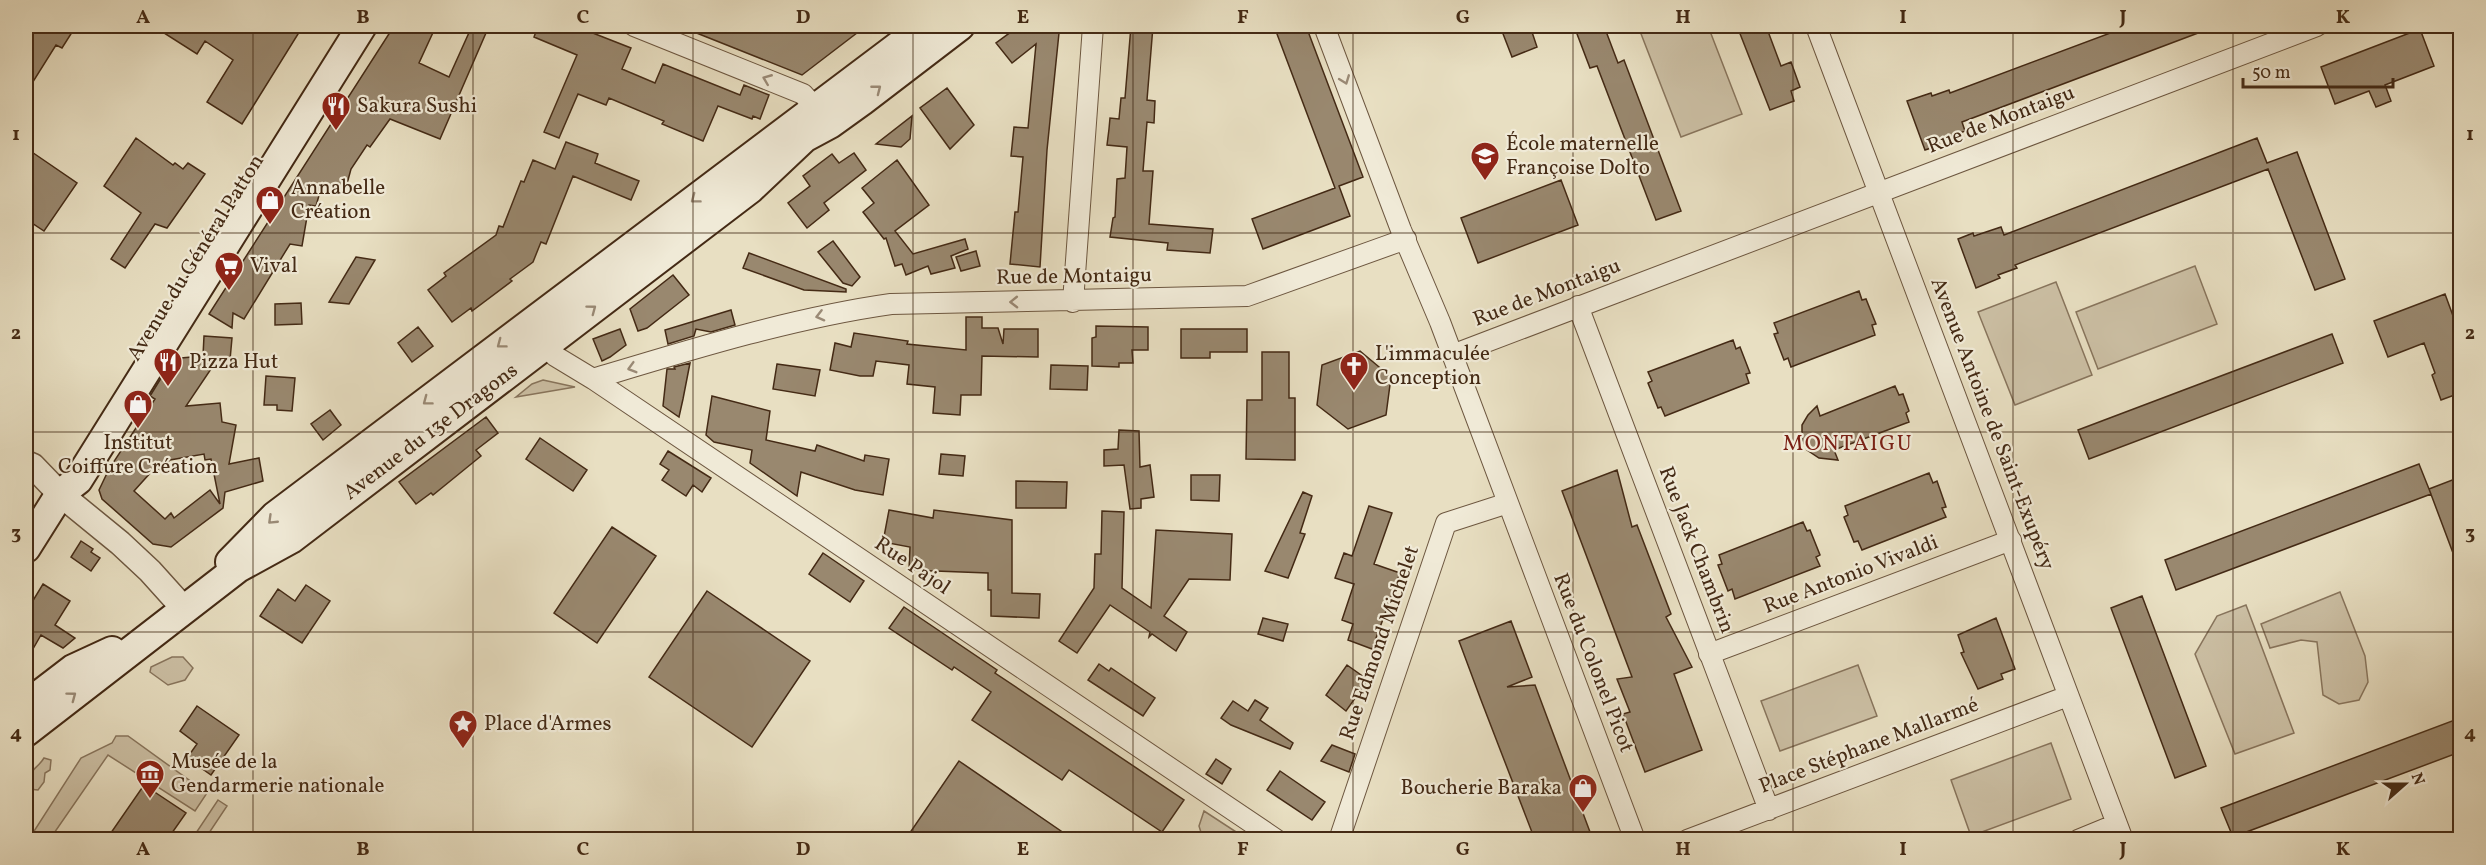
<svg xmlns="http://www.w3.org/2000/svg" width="2486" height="865" viewBox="0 0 2486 865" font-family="Vollkorn,serif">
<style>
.green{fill:#ccc0a5;stroke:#88755d;stroke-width:1.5}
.building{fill:#99886f;stroke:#442a15;stroke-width:1.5;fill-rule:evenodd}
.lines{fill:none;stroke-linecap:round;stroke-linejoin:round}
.minor-casing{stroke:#6d5740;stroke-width:22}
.tertiary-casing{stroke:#6d5740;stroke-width:27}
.secondary-casing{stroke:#442a15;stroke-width:32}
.minor{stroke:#f0ead7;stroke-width:20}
.tertiary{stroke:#f0ead7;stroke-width:24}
.secondary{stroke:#f0ead7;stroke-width:28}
.oneway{stroke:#9a8a76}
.grid{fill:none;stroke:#442a15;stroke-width:1.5;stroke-opacity:0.55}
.labels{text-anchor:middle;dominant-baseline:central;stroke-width:4.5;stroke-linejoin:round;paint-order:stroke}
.poi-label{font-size:21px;fill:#442a15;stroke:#f0ead7;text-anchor:start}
.street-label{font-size:21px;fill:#442a15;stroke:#f0ead7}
.neighbourhood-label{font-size:22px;letter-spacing:1.5px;fill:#7a1f14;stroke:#f0ead7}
.neatline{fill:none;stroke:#442a15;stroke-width:2}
.grid-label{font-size:20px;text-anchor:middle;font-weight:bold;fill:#442a15}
</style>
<rect width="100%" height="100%" fill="#e8dfc2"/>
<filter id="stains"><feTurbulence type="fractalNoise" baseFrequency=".00333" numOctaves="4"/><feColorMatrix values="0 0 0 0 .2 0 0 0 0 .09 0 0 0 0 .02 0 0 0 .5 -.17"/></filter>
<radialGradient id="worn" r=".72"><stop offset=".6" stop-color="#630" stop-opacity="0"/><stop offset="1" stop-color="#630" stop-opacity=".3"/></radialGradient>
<path class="green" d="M1638,26H1708L1742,114L1681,137Z
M2195,266L2217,324L2098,369L2076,312Z
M2056,282L2092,375L2015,405L1978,312Z
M543,380L575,387L516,397L532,384Z
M2340,592L2365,656L2368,682L2359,700L2339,704L2323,695L2317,642L2301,640L2270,648L2261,624Z
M2246,605L2294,733L2235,754L2195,654L2217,616Z
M172,657H183L193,668L185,680L168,685L150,672L151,667Z
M1858,665L1877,716L1780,751L1761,701Z
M116,736H128L207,793L195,811L108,755L50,839H29L81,758L112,743Z
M2051,743L2071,799L1971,836L1951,780Z
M44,758L51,760L50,770L45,773L44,782L38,790L29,789C27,768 36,771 44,758Z
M218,800L227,806L205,839H192Z
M1204,811L1247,839H1233L1224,836L1203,839L1199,826Z"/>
<path class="building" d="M26,26H76L62,48L56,45L26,93Z
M153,26H303L242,124L207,102L233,60L205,41L197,54Z
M394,26H436L419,63L449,77L472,26H489L440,139L390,119L370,147L367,145L351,169L345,191L322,185L316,206L309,205L302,246L290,244L244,319L233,313L232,328L209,314Z
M538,26H575L631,48L622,69L655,83L663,64L740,95L744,85L769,95L760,119L753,116L752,119L718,106L703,141L662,124L664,121L609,98L606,105L578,94L559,138L544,132L577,55L534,37Z
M679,26H866L802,75Z
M1019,26H1055L1046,32L1059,33L1047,150L1040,267L1010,264L1015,212H1018L1023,157L1011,156L1014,127L1028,128L1036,44L1012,63L996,43Z
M1131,26H1153L1147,100L1155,101L1154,123L1147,122L1143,171H1153L1149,224L1213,229L1210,253L1167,250L1168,243L1110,237L1113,218L1115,217L1117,179L1125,178L1127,147L1107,145L1109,129L1110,118L1119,119L1121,98H1125Z
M1274,26H1306L1363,177L1339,186L1350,216L1263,249L1252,219L1335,188Z
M1500,26H1530L1537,47L1512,57Z
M1574,26H1604L1618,63L1624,60L1681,211L1656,220L1597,66L1590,68Z
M1737,26H1766L1781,66L1791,62L1800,87L1791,91L1794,101L1770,110Z
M2129,26L2214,27L1962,122L1965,131L1938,141L1940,145L1925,150L1907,101L1931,93L1932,96L1949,90L1950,93Z
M2420,29L2434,66L2385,85L2391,101L2376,107L2369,91L2335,104L2321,67Z
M947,88L974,125L950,149L920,108Z
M912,116L910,139L901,147L876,144Z
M136,138L173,165L175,163L183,169L188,163L205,174L167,228L155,224L125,268L111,259L141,213L104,186Z
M2257,138L2267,163L2297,152L2345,279L2315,290L2268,169L2015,265L2017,268L1998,275L2000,278L1976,288L1958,239L1973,233L1974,236L2001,227L2004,235Z
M566,142L598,154L595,163L639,181L631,200L573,176L546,244L541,242L533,262L510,279L512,281L472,311L471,308L452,322L428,290L446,276L444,273L496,235L499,226L503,227L521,181L524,182L533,160L555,169Z
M26,148L77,183L44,231L26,219Z
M854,153L866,170L824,203L829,210L807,228L788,203L810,186L803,176L832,154L839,163Z
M897,160L929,205L895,231L913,254L965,239L968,249L951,256L955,268L931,274L928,266L906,275L902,264L895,266L886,238L884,239L863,212L874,203L862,188Z
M1561,180L1578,225L1478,263L1461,218Z
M833,241L860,277L852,286L843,283L818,252Z
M976,251L980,266L961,271L956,257Z
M749,253L846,289V292L804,290L743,268Z
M356,257L375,260L349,304L329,302Z
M673,275L689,295L647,328L638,331L630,309Z
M1859,291L1862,300L1866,299L1876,324L1872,325L1875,335L1791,367L1788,358L1784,360L1774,334L1778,333L1774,323Z
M2445,294L2460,335V393L2441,400L2432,375L2435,373L2424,343L2388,357L2374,321Z
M301,303L302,324L275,325V304Z
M731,310L735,325L711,332L696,329L694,336L668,344L665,330Z
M966,317H982V328H998L1003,344L1004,329H1038V357L982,356L981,395H961L960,415L933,413L935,387L907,384L909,365L876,361L873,376H860L830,370L835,343L851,347L854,333L908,341L907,344L966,350Z
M1096,326L1148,327V350H1132L1133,363H1119V367L1092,366V338L1096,337Z
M418,327L433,346L412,362L398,343Z
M620,329L626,345L610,357L602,361L593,339Z
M1181,329H1247V352H1210V358H1181Z
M2332,334L2343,363L2089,459L2078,430Z
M204,336L232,338L230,360H217L186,406L220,403L222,422L236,425L229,464L259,458L263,481L225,492L223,508L171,547L153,544L102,499L99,490L109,469L155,399L150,396L166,370L172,373L181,358L203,356ZM204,454L205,460L211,459L220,504L210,490L174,518L171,513L165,519L134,491L153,470L157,472L170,460Z
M1733,340L1736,349L1740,347L1750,373L1746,374L1749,383L1665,416L1661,407L1658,408L1648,383L1652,381L1648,372Z
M1360,351L1391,377L1386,415L1348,429L1317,405L1322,365Z
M1262,352H1289V398H1295V460L1246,459L1247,400H1262Z
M690,363L683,399L679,417L663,406L667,369H675L674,367Z
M777,364L820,370L815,396L773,389Z
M1051,365L1088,366L1087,390L1050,389Z
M266,376L295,378L292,411L277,410V405H264Z
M1895,386L1899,395L1903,394L1909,411L1906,413L1909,422L1834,450L1838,460L1819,458L1807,450L1802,438V425L1808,415L1817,406L1820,416Z
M712,396L770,411L766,440L815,451L817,445L864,461L865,455L889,459L883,495L855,490L801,472L797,496L750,463L752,450L714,442L706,435Z
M330,410L341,425L323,440L311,424Z
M486,417L498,433L476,450L481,456L433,495L431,493L416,504L399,482Z
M1119,430L1139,431L1140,467L1150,465L1154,497L1141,499V508L1130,509L1124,465L1104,466V450L1118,449Z
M540,438L587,470L573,491L526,459Z
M668,451L711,478L702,492L693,485L686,496L662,480L669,470L660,464Z
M941,454L965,456L963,476L939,474Z
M2419,464L2431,494L2176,590L2165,560Z
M1617,470L1632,527L1637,525L1671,614L1666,617L1692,667L1674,674L1702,750L1645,772L1623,714L1630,712L1617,679L1632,677L1562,491Z
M1929,473L1933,483L1937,481L1946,507L1942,508L1946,517L1862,550L1858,541L1854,542L1844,517L1848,515L1845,506Z
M1191,475H1220L1219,501L1191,500Z
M2460,477V569H2459L2429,489Z
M1016,481L1067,482L1066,508H1016Z
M1303,492L1312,496L1300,533L1305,534L1288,578L1265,571Z
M1369,506L1392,513L1374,564L1400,573L1372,649L1348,640L1353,624L1342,620L1354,584L1335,578L1344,553L1352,556Z
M889,510L933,518L934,510L1012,520V593L1040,594L1039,618L991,616V590H988V573L909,570L910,547L883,542Z
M1102,511L1124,512L1122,588L1151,608L1156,530L1232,534L1230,580L1189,579L1164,616L1187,632L1176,651L1152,634L1149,637L1150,632L1110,605L1077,653L1059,641L1094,588L1095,554H1101Z
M1803,522L1807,531L1810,530L1820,555L1816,557L1820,566L1735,599L1732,589L1728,591L1718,565L1722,564L1719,555Z
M612,527L656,556L597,643L554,613Z
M81,541L93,549L91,552L100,558L91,571L71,557Z
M823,553L864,581L850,602L809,574Z
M43,584L70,601L55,625L75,638L63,648L41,635L26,661V612Z
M306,585L330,601L302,643L260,616L278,589L295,601Z
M707,591L810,661L752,747L649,677Z
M2142,596L2206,766L2175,778L2111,608Z
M904,607L997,670L995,673L1184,800L1162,832L1069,770L1062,780L972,720L991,692L954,667L952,670L889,628Z
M1263,618L1288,624L1283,641L1258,634Z
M1996,618L2015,669L2001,674L2003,679L1978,689L1961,653L1964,652L1958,635Z
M1511,621L1532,677L1507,687L1535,685L1593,840H1535L1481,700L1459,641Z
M1099,664L1109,671L1111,668L1155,698L1143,716L1088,680Z
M1347,665L1368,680L1346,711L1326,695Z
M1255,700L1268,708L1260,720L1293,743L1290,749L1231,725L1221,718L1233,701L1248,711Z
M197,706L239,735L211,775L187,758L197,744L180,731Z
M2460,718V752L2233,837L2221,808Z
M1332,745L1355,754L1349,772L1321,761Z
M1216,759L1231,769L1222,784L1206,774Z
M959,761L1074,840H905Z
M1280,771L1325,802L1312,820L1267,790Z
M144,785L186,813L167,840H106Z"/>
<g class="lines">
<g class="minor-casing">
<path id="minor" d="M634,26L803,94L824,117
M1324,26L1401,230L1440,322L1635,840
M1816,26L2123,840
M1073,302L1093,26
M1578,306L1769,810
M538,335L555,356L593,379L1277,840
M1452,355L2317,26
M593,379C689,350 792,318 891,304L1247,296L1406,239
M1709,654L2011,540
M1339,840L1446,523L1508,503
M1687,840L2068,696
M2078,840L2117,824"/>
</g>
<g class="tertiary-casing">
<path id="tertiary" d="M26,463L33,466L60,494L120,543L150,571L177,601"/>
</g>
<g class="secondary-casing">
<path id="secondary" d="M26,548L60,494L78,480L362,26
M230,562L275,516L925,26
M26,705L73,669L112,651
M26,732L238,568L291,539L750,189L804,138L830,124L862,101L960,26"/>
</g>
<use href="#minor" class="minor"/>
<use href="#tertiary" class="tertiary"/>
<use href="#secondary" class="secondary"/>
</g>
<defs><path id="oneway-chevron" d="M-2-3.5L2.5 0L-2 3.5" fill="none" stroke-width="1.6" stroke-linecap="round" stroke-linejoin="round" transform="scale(1.5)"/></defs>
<g class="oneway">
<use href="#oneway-chevron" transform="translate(767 79) rotate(-158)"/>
<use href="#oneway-chevron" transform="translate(1345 80) rotate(69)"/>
<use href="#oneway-chevron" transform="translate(877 89) rotate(-38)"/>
<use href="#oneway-chevron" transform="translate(695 199) rotate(143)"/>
<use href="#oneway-chevron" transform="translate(1014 302) rotate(179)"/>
<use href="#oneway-chevron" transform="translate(592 309) rotate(-37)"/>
<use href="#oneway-chevron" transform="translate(820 316) rotate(166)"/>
<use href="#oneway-chevron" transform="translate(501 344) rotate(143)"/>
<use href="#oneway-chevron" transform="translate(632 368) rotate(164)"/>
<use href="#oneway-chevron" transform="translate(427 401) rotate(143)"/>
<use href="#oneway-chevron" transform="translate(272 520) rotate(136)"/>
<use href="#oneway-chevron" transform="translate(72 696) rotate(-37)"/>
</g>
<path class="grid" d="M253,26V840M473,26V840M693,26V840M913,26V840M1133,26V840M1353,26V840M1573,26V840M1793,26V840M2013,26V840M2233,26V840M26,233H2460M26,432H2460M26,632H2460"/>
<defs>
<g id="restaurant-pin" transform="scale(1.5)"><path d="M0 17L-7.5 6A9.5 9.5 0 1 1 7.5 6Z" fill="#8f2418" stroke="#f0ead7"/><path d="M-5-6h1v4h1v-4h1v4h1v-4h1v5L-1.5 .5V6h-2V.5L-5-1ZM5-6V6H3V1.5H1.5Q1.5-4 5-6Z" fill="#fff"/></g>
<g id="school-pin" transform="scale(1.5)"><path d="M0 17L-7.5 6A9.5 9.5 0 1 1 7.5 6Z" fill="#8f2418" stroke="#f0ead7"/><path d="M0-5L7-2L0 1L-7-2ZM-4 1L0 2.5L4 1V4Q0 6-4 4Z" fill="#fff"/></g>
<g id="shop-pin" transform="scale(1.5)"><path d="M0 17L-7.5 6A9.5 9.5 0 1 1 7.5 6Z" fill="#8f2418" stroke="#f0ead7"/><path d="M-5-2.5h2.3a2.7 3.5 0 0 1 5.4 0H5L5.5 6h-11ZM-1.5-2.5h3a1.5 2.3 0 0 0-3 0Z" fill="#fff"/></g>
<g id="supermarket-pin" transform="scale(1.5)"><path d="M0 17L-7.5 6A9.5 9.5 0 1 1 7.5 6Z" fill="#8f2418" stroke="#f0ead7"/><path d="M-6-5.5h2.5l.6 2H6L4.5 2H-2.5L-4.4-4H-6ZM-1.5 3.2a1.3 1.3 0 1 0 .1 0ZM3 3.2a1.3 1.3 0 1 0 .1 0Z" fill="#fff"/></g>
<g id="church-pin" transform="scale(1.5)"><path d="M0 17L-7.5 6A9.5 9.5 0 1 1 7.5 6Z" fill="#8f2418" stroke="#f0ead7"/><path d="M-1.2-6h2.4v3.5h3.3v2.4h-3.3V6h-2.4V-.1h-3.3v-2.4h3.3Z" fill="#fff"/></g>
<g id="sight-pin" transform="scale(1.5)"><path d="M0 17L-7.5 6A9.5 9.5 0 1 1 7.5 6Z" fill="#8f2418" stroke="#f0ead7"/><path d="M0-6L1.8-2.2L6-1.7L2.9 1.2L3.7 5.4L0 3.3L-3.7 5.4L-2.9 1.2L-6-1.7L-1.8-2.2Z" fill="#fff"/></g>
<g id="museum-pin" transform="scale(1.5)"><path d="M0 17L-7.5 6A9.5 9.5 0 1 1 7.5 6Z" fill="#8f2418" stroke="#f0ead7"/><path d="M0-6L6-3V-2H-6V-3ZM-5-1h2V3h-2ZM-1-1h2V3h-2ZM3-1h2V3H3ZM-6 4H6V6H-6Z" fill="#fff"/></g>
</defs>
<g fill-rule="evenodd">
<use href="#restaurant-pin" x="336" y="106"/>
<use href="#school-pin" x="1485" y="156"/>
<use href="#shop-pin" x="270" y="200"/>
<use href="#supermarket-pin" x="229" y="266"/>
<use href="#restaurant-pin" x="168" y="362"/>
<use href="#church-pin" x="1354" y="366"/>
<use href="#shop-pin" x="138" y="404"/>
<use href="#sight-pin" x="463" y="724"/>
<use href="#museum-pin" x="150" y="774"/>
<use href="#shop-pin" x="1583" y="788"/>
</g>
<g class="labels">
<g class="poi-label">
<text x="357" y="106">Sakura Sushi</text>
<text x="1506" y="144">École maternelle<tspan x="1506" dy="24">Françoise Dolto</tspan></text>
<text x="291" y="188">Annabelle<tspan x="291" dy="24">Création</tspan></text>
<text x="250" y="266">Vival</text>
<text x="1375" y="354">L'immaculée<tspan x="1375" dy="24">Conception</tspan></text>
<text x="189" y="362">Pizza Hut</text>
<text x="138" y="443" text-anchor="middle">Institut<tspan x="138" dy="24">Coiffure Création</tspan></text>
<text x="484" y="724">Place d'Armes</text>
<text x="171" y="762">Musée de la<tspan x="171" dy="24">Gendarmerie nationale</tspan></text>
<text x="1562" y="788" text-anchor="end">Boucherie Baraka</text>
</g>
<g class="street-label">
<text transform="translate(2001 120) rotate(-21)">Rue de Montaigu</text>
<text transform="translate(196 258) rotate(-58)">Avenue du Général Patton</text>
<text transform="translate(1074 277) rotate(-1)">Rue de Montaigu</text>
<text transform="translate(1547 293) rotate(-21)">Rue de Montaigu</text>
<text transform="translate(1992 424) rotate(69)">Avenue Antoine de Saint-Exupéry</text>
<text transform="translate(431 432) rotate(-37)">Avenue du 13e Dragons</text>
<text transform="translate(1696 550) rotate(69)">Rue Jack Chambrin</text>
<text transform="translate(912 566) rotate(34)">Rue Pajol</text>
<text transform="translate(1851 575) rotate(-21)">Rue Antonio Vivaldi</text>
<text transform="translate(1380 643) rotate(-71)">Rue Edmond Michelet</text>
<text transform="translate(1593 663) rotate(69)">Rue du Colonel Picot</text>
<text transform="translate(1869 746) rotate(-21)">Place Stéphane Mallarmé</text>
</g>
<g class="neighbourhood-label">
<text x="1848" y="444">MONTAIGU</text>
</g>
</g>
<rect width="2486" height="865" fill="none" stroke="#e8dfc2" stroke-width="66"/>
<g transform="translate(2405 784) rotate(69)" stroke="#f0ead7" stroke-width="4.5" paint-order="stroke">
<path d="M0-4.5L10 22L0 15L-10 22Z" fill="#442a15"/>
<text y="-9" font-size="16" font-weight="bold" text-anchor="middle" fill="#442a15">N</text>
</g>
<path d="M2243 78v9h150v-9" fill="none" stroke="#442a15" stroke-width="3"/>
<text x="2252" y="78" font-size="18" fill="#442a15" stroke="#f0ead7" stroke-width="4.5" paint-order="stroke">50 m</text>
<rect x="33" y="33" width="2420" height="799" class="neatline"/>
<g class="grid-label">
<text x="143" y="23">A</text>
<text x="363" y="23">B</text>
<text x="583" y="23">C</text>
<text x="803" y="23">D</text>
<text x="1023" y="23">E</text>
<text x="1243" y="23">F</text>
<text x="1463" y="23">G</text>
<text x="1683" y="23">H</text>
<text x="1903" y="23">I</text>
<text x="2123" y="23">J</text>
<text x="2343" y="23">K</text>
<text x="16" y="140">1</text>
<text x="2470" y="140">1</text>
<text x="16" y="339">2</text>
<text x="2470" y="339">2</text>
<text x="16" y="539">3</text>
<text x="2470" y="539">3</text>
<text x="16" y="739">4</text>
<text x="2470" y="739">4</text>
<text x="143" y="855">A</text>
<text x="363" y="855">B</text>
<text x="583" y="855">C</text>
<text x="803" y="855">D</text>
<text x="1023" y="855">E</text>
<text x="1243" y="855">F</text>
<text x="1463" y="855">G</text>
<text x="1683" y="855">H</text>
<text x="1903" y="855">I</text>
<text x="2123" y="855">J</text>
<text x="2343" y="855">K</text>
</g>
<rect width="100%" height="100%" filter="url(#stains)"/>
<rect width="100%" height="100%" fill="url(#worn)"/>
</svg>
